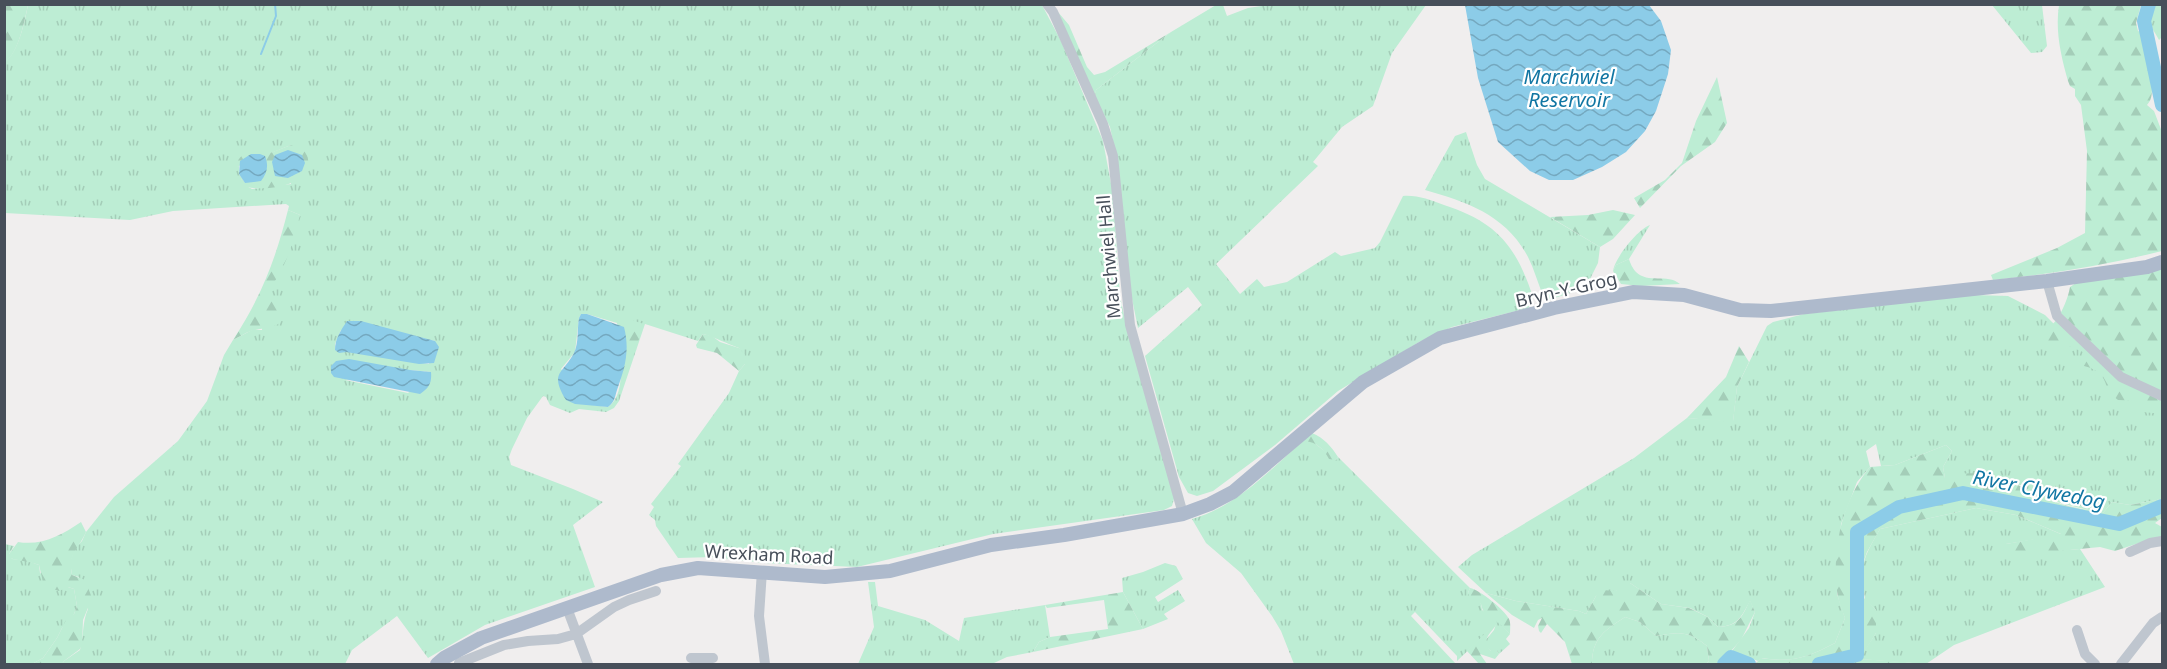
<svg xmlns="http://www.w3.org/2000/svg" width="2167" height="669" viewBox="0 0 2167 669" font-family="'Noto Sans',sans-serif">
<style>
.grass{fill:url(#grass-tufts);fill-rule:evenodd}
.forest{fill:url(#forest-firs)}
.water{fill:url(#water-waves)}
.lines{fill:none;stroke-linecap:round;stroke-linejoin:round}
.stream{stroke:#8ccce8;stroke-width:2}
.river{stroke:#8ccce8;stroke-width:14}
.minor{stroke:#bfc6cf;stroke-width:10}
.major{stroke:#aebacc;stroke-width:14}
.labels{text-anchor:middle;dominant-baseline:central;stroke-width:4.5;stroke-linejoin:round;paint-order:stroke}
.street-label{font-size:18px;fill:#474f5a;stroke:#fff}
.water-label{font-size:20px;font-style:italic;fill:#1176a3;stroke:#fff}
</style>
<defs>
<pattern id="grass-tufts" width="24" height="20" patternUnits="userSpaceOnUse" patternTransform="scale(1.5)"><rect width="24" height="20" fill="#bdedd4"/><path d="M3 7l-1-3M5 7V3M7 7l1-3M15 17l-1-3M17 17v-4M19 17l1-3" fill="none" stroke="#a4cdb8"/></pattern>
<pattern id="forest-firs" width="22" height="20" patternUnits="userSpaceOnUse" patternTransform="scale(1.5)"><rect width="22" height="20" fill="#bdedd4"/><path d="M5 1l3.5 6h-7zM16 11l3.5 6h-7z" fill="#a4cdb8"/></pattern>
<pattern id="water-waves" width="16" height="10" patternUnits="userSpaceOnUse" patternTransform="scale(1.5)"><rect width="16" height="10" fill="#8ccce8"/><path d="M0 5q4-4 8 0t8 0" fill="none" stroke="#74a8bf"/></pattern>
</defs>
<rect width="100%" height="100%" fill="#f0eeee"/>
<path class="grass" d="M28,5H1042L1061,41L1103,141L1113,194L1120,297L1127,328L1175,495L1172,506L1164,510L993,534L857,567L764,563L714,557L678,558L656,526L655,520L649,515L654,507L651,504L681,466L678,464L729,393L739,371L745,364L739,348C727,344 715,337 703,334L698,341L645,324L619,401L614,408L606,412L579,409L570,413L550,405L546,397L543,396L527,418L512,449L509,457L511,465L573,489L603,502L573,525L595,587L485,625L428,658L397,616L352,650L345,664H62L64,661L80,650C84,636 82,622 88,609L79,577L72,575L70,562L75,548L82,541L86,532L114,497L178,441L207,401L224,355L233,340L252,330H262L264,294L300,215L288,210L289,206L286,204L173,211L130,220L5,213L4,62C18,55 25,20 28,5ZM291,145V184L252,189L241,183L242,178L239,174V166L236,167ZM581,314H587L617,323C619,344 629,393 608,407L593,405L561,369L575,352L579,318ZM341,330L415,337L435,341L429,364L335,350V344ZM410,370L431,372L408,393L345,380Z
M1216,5H1223L1227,16L1248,8L1268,5H1426L1392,53L1373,106L1342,127L1313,162L1318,166L1216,264L1240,294L1257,279L1264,287L1287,282L1335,252L1341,256L1375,248L1380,242L1403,196C1418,195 1430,200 1444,205C1497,222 1516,246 1533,297L1532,304L1528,308L1452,327L1419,342L1338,391L1275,445L1213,491L1197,496L1188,493L1179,477L1145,356L1202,305L1188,287L1138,328L1131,294L1117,160L1110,127L1095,97L1096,90L1171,32Z
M1992,5H2042L2047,46L2042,52L2031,53Z
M2152,5H2162V37L2159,40C2151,25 2144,22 2152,5Z
M1466,132L1477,165L1485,179L1600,247L1598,263L1590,279L1577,284V291L1548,300L1543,296C1538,283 1534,269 1528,257C1506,215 1467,202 1425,190L1455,136Z
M1650,225L1629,259L1616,265L1613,271C1615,258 1637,230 1650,225Z
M1974,295L2008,296L2045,315L2064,334L2162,403V499L2130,505L2112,502L2103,513C2075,507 2046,502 2021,485L1945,478L1943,467L1952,451L1946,445L1895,465L1881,466L1876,444L1866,451L1870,467L1857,482L1841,524L1837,594L1845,618L1835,643C1808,657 1793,663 1762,658L1758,661L1732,651L1749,628L1755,612L1750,601C1741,617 1738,626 1718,627L1708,617L1690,608L1661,604L1630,583L1616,591L1596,596L1586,614L1579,611L1516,601L1486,593L1458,567L1472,555L1634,458L1687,418L1733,421L1737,387L1767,326L1773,322L1804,314Z
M1304,440L1313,442L1336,460L1338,457L1470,588L1468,593L1481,604L1482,610L1498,621L1510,634L1506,639L1510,644L1499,654L1497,651H1491L1485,645V641L1494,630L1496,624L1457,661V656L1415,612L1411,616L1456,664H1294L1281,631L1272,616L1241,573L1206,543L1192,519C1236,507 1271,469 1304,440Z
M1976,508L2016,515L2063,535L2006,544C2032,549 2054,552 2080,549L2105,587L1954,645L1926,664L1859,659L1876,633V610L1865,600C1861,563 1861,562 1880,529Z
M5,544L14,546L9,554L12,559L25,560L39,565L40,573L68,587L74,589L77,606L74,614L62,628L57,638L43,658L32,664H5Z
M1165,563L1176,566L1183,579L1155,597L1158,602L1178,590L1185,601L1164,614L1168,619L1143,629L1123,592L1122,578L1143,572Z
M868,582H875L878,606L925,620L959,641L964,618L1045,605L1050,637L1039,642L1033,652L1007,657L994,663L995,664H858L874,627Z
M1625,617L1640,622L1656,636C1679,632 1688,630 1707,646L1709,661L1706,664H1592C1592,638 1605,630 1625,617Z"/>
<path class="forest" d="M5,5H28C25,19 18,55 5,62Z
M2059,5H2141L2136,23L2138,31L2148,35L2152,44L2148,69L2153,76C2150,87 2155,96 2147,105L2154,111L2162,132V251C2107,265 2050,274 1993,280L1991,275L2057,248L2085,233L2087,151L2081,105L2075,96V89L2070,86L2068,81C2061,56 2055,31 2059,5Z
M1058,12L1069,25L1087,67L1094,75L1105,72L1171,32L1096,90L1095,97Z
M1717,77L1727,123L1715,142L1681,166L1640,208L1634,198L1665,180L1682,163L1696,121Z
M291,145L307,152L309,167C305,173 298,180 291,183C281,188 247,192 240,183L242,178L245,183L240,161L239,166L236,167C238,151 257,147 270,153Z
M288,210L300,215C293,243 285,272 265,294C273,297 286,299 285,311C284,330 264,327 251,331C245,333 239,337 233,340C262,295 275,261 288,210Z
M1613,210L1635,215L1613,239L1600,247L1550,217L1588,215Z
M1629,259C1630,263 1633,269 1636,272C1648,284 1667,273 1680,284L1641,286L1621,284L1613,271L1616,265Z
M2162,267V414L2143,412L2132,401L2118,400L2108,392C2105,376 2099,370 2084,366L2083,359L2085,353L2072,347L2050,346L2042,337C2047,324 2051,328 2057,319C2063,310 2068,298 2070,287L2076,283Z
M628,319L644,324L625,381L627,357L624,327L630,325Z
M703,334L712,336L720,342L739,348L746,356L745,364L739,371L717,353L697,348L696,345Z
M1739,346L1749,362L1737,387L1733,422L1687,418L1726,377Z
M1312,433C1324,438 1331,446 1338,457L1336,460L1329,459C1324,449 1316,442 1305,441L1303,438Z
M1946,445L1952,451L1943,467L1945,478C1990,462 2022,490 2061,504C2074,508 2089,510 2103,513L2112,502L2130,505L2162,499V518L2155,523L2162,527V539H2151L2115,551L2100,547L2018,555L2009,551L2006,544L2061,534L2016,515L1976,508L1880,529L1867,552L1854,588L1876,610V633L1860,659L1905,662L1917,664H1755L1761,658C1793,663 1808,657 1835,643L1845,618C1842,610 1838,600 1837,591C1832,549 1842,500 1870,467L1895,465Z
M81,522L86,532C78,550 68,553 72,575L85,580L92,598L83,620L82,645L80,649L64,661L62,664H32L43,658L57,638L67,618L74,614L77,606L74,589L68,587L59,591L44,586L39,565C29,561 20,561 9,558V554L18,542C42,546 62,535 81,522Z
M1621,583H1630L1661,604L1689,608L1708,617L1718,627C1739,626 1742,617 1750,600L1755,612L1741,640L1719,664H1706L1709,661L1707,646C1688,630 1679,632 1656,636L1640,622L1625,617C1605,630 1592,638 1592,664H1572L1565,642L1547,624L1541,633L1539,631L1538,626L1542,618L1538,620L1534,628L1512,615L1486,593L1516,601L1579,611L1586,614L1596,596L1602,590L1616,591Z
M1470,588C1480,590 1505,610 1509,619C1511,623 1510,629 1510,634L1498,622C1491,634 1480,639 1491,651H1497L1499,654L1495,659L1480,654L1487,664H1479L1467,651L1497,622C1488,618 1483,614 1481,604L1470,599L1468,593Z
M1123,592L1143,629L1033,652L1039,642L1050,637L1108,629L1104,600L1047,608L1045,605Z"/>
<path class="water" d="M1465,5H1649L1661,21L1671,50L1668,74L1656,111L1645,131L1626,152L1602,167L1573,180H1549L1530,171L1498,142L1478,78Z
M288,150L302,155L305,163L302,171L288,178L275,176L272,162L275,155Z
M251,154H260L265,156C269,166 267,173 261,181L245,183L239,174L240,161Z
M581,314H587L624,327C630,350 625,368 617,390C615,396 615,402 608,407L575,404L566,400C549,372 563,374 574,353C579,343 577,329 579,318Z
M347,321H361L435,341L439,347L434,363L419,364L346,352L339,353L335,350C335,339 341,330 347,321Z
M349,359L410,370L431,372C432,383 429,388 420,394L334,377L331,373V366L336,361Z"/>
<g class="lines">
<path class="stream" d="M261,54L276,16L275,4"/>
<path class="river" d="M2149,4L2144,21L2162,105
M1724,664L1731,657L1749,664
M1819,664L1857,655V532L1899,507L1963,493L2119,524L2162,506"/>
<path class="minor" d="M1047,4L1053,12L1103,124L1113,156L1130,325L1183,514
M2047,281L2057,316L2121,377L2162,396
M2130,552L2150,543L2162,541
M762,571L759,616L765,664
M567,608L588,664
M2077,630L2085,654L2095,664
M691,658H713
M459,663L504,645L528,641L558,639L576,634L614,607L629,600L656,591
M2121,664L2153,623L2162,617"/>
<path class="major" d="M437,664L444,658L481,638L661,575L698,568L825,577L890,571L991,545L1064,535L1183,514L1210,504L1233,492L1363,382L1440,338L1554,308L1633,292L1684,295L1740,310L1771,311L2047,281L2147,267L2162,262"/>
</g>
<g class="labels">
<g class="street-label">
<text transform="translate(1108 257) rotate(-95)">Marchwiel Hall</text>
<text transform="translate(1566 289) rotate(-13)">Bryn-Y-Grog</text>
<text transform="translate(769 554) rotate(3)">Wrexham Road</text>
</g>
<g class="water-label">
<text x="1569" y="76">Marchwiel<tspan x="1569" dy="23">Reservoir</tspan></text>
<text transform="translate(2039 489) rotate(11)">River Clywedog</text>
</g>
</g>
<rect width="2167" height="669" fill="none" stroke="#474f5a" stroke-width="12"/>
</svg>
